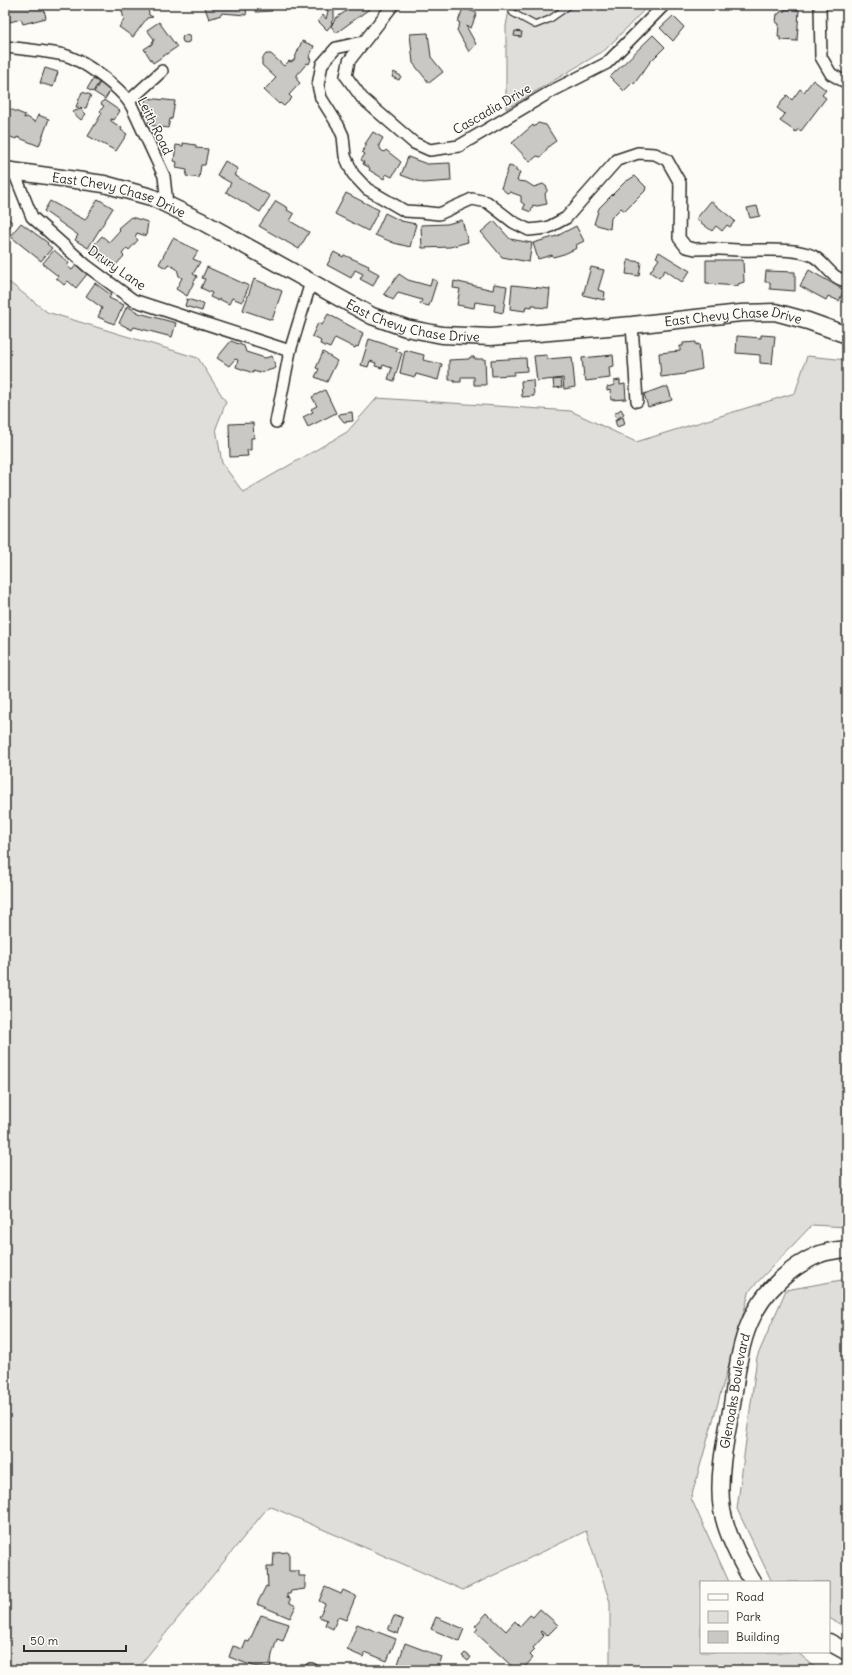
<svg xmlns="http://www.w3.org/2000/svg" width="852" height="1675" viewBox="0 0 852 1675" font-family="Delius,sans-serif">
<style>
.green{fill:#dfdeda;stroke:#858482}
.building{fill:#c9c8c4;stroke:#2b2b2b}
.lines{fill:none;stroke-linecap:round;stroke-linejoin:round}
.lane-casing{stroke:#2b2b2b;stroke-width:8}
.street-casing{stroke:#2b2b2b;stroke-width:14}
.secondary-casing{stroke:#2b2b2b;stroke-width:19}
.lane{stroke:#fdfcf7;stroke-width:5.5}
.street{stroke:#fdfcf7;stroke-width:11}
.secondary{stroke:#fdfcf7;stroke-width:16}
.labels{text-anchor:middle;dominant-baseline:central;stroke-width:3;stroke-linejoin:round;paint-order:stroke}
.street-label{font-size:13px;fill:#2b2b2b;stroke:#fdfcf7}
</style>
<rect width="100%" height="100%" fill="#fdfcf7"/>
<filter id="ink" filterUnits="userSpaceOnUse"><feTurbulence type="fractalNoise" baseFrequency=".025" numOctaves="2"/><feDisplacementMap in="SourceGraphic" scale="8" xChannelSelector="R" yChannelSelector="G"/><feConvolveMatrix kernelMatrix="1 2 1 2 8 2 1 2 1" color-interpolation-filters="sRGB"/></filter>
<g filter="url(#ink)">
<path class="green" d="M510,5H649L605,50L506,109V26Z
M5,279L47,312L198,358L226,402L216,428L222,463L243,492L347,432L377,398L571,411L636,442L795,393L807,356L847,360V1227L812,1225L750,1290L691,1498L729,1582H701V1652H797L815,1667L821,1670H610V1602L586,1531L463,1590L269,1506L136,1670H5Z
M847,1279V1628L829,1618V1582H772L737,1509L757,1357L786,1290Z"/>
<path class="building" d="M6,5H43L46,18L23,24L21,19L10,22Z
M121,5H148L149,15L153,17L147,18L133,37L119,27L124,20Z
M204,5H247L246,15L222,13L221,15L209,19Z
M255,5H272V11L256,12Z
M326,5H335L337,7L334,10V19L331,22L332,24L327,30L318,21L323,15L326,19L328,11Z
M355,5H375L336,33L331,26L336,18Z
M463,8L477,13L471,28L466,26L476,44L469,52L457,30L460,23L458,22Z
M785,9L799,10L797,41L780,40V37H778L779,24L776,22L777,14H779L781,11H785Z
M673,16L684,27L673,41L660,28Z
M159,22L177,47L153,63L144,49L152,44L154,39L147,30Z
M515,31L522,32L521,37L514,36Z
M428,33L431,57L443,72L429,83L413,63L410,34Z
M182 39a4 4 0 1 1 8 0a4 4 0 1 1-8 0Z
M653,35L665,47L650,62L634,84L633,82L624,91L610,77Z
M302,41L314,46L309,58L311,59L309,64L307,63L297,75V80L300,83L289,95L292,98L284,106L280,103L279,104L264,90L276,78L262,65V59L266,54H271L284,66L289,61L291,62L294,60Z
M45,68L58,72L53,87L40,83Z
M394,72L401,76L399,80L392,77Z
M93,79L99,82L93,92L87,89Z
M813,80L826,90L822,95L826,98L801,131L798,129L796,132L780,121L785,114L777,108L787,95L792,100L800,89L804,92Z
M101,81L112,88L105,99L94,92Z
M82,92L91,95L86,108L76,107Z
M146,98L175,101L172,119H170L168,128L148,125L149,116L143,115Z
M104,100L120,111L114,120L111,119V121L122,128L121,130L127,134L116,151L88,136L102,113L100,111L104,106L101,104Z
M847,101V114L843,102Z
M5,107L25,115L24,118L27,117L35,122L38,115L49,119L39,146L17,137L16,139L5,135L8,123L5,122Z
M81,109L86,114L81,120L72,112Z
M538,123L546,125L556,141L549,146L541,157L537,156L530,162L512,143L533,125L534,127Z
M373,132L383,138L379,145L381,150L384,152L386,150L401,162L392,177L386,174L384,179L369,170L370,168L363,164L364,162L361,160L365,154L362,152L367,144H365Z
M183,143L196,145V148L208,149L205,165H201L199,178L186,176L187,170L176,168L177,162L174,161L176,145L183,146Z
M408,157L427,164L450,163L451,181L423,183L401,175Z
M225,161L238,169L234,175L270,196L260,212L226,192L231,183L217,175Z
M509,166L516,168V171L520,172L517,181L526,182L534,187L543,184L547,187V191L545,194L547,204L537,206L533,205L531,212L523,209L525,205L521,202V196L510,192L507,193L501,188Z
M635,176L646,187L645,191L625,211L621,208L611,218L610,229L594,224L599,208L625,182Z
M346,193L379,210L368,231L335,214Z
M98,199L113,208L88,248L75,240L78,235L44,211L50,201L85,220Z
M276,201L288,208L287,210L294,214L290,221L309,232L299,249L259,226Z
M711,201L735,221L730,227L727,225L722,231L716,226L712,231L696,219Z
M757,206L760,216L750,218L747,208Z
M385,213L401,221L416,224L410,247L394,243L375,235Z
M5,216L13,223L5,232Z
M131,217L148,222L146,236L137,233L135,237L138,240L129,250L127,248L122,254L124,256L113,268L105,260L103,263L89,250L102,236L109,242L120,230L118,228Z
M462,220L468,242L450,247L422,248L421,225L447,224Z
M494,221L510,239L532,243L529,262L502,257L481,232Z
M21,223L48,243L47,244L52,248L41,261L10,236Z
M576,226L584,241L576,245L577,248L564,254L553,257L552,255L538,259L533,243L557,236Z
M173,238L198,251L193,259L200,262L193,274L197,276L187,296L176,289L182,278L179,276L177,269L168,264L166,268L159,264Z
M54,250L69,263L67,266L72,270L77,264L88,273L76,288L68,281L64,285L56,278L58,276L44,265L43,263Z
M334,252L343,257L344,255L369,266L368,268L379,274L373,286L360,279L363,274L355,270L351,278L327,265Z
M659,252L690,271L682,282L665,270L659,278L650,272L659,259L656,257Z
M628,260L641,262L639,276L626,274Z
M706,260H743L744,282L738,284V286L709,284V283H706Z
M207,267L249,286L242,302L232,298L229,304L219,299V301L210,297L212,293L201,288L205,279L202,278Z
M591,267L604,270L598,290L605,292L604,300L583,295Z
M809,270L844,290L839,301L828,296L826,300L800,286Z
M766,271L795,272V291L770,289V282H765Z
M399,274L408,280L430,286L432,279L437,281L429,306L420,304L422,300L398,293L393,300L384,294Z
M254,279L282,291L272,320L243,310Z
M454,281L493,290L494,284L507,286L503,313L494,311L495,305L475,302L474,308L457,305L460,289L453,288Z
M95,283L111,295L109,298L124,305L114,324L98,317L102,308L86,296Z
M512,285L550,289L548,308L536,307V305H532V307L526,306L525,311L510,309Z
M187,299L204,304L202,311L185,306Z
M127,306L139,313L176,323L172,337L134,327L132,330L119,323Z
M328,314L363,333L358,347L356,346L355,348L335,338L330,348L320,344L321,341L312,336L318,323L322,325Z
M761,335L775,336L772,364L760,363V355L736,353L737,336L761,338Z
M369,339L397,348L396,351L402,353L394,381L388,379L392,368L383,365L382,368L375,366L376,363L370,361L368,367L361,365Z
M231,341L244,346L246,352L265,358L272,356L276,368L264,372L262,371L260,373L253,371V373L236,367L238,360L235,359L229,366L217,358Z
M696,342V345L699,344L702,369L685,373V374L661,377L659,353L680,351V346H683V343Z
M405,350L424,355L423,360L442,364L438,380L416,374L415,377L400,373Z
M323,352L337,361L327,382L315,377L319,369L316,368Z
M547,355V359L572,357L575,387L564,389L563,378L537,381L534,356Z
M613,355L614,366L609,367L610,378L586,381L585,377H584L582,358Z
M470,357H474L475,359H485L486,385H474V377H461V382H454V380H449V360L469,359Z
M526,358L527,371L514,372V375L492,376L491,360Z
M561,379L562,387L554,388L553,380Z
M533,380L534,396L522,397L521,381Z
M620,380V385L625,384L626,399L611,400L610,390L607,391V387L615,385L614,381Z
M663,387H668L672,400L648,407L644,394Z
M325,390L336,413L308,427L303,417L313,412L311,409L317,406L312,397Z
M621,409L624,414L617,419L614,414Z
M352,412L353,421L344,422L339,416V414Z
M623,417L625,424L617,427L615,420Z
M253,423L254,438H251V450H247L248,456L230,457L229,424Z
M289,1552V1571H299V1576H305V1589L291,1591L290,1594H287V1597L290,1598V1603L296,1606L290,1618L257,1604L266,1586L268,1587L267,1567H273L274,1553Z
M325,1587L341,1594L343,1590L356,1596L346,1620L338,1617L333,1629L325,1625L327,1620L319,1617L325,1604L319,1601Z
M540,1609L558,1625L547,1636L541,1631L540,1632L544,1636L533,1648L535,1650L530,1655L533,1658L522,1670H516L475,1632L478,1628L475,1626L487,1613L506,1631L515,1621L520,1626L530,1615L533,1617Z
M261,1615L289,1624L283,1641L277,1639L272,1655L270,1668L253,1666L229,1657L233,1646L243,1649L246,1641L249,1642Z
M394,1616L403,1620L398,1634L388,1630Z
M436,1617L464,1629L459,1641L431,1629Z
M357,1624L396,1639L387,1661L365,1652L363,1657L347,1650Z
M405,1643L442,1657L437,1670H394L395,1666L397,1667Z
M465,1653L471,1657L468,1661L462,1656Z"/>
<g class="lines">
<g class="lane-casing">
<path id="lane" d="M508,5L513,13L535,25L550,19L570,5"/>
</g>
<g class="street-casing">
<path id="street" d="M393,5L349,61L346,76L362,98L414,143L430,150L459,146L552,91L607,63L664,5
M820,5L821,57L831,74L847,83
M363,42L336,48L322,64L318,85L321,98L338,125L343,136L345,156L353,174L367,189L405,211L421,212L439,214L472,199L487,202L513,222L529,230L547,228L566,218L617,160L638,153L655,154L667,160L680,183L679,238L686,247L695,249C710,248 724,249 739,250C760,251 794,247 813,256C826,263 831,279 847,281
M5,47C24,49 44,51 64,55C83,60 123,89 132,107L164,176L167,204
M129,101L162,71
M14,172L32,217L87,266L133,300L290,351
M632,325L637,401
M276,422L290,351L311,282
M311,1669L313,1670"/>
</g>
<g class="secondary-casing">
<g id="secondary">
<path id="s1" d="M5,170L104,184L151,197L201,221L372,316L406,328L442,335L491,337L632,325L741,313L775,312L808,321L847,335"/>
<path id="s2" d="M753,1582C739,1559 727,1536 722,1510C717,1479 725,1441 731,1411C736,1382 738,1349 750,1322C762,1292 791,1266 820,1254C828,1251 839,1250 847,1249"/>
<path d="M829,1642L847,1652"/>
</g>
</g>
<use href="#lane" class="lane"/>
<use href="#street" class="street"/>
<use href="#secondary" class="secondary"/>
</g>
</g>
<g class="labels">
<g class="street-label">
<text transform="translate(492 109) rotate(-30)">Cascadia Drive</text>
<text transform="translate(155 126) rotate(64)">Leith Road</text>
<text stroke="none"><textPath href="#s1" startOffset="117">East Chevy Chase Drive</textPath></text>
<text transform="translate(117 268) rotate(35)">Drury Lane</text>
<text stroke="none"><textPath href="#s1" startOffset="441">East Chevy Chase Drive</textPath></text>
<text stroke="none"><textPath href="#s1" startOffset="765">East Chevy Chase Drive</textPath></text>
<text stroke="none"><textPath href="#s2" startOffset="199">Glenoaks Boulevard</textPath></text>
</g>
</g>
<rect width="852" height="1675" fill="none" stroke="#fdfcf7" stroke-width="20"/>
<rect x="10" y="10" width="832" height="1655" fill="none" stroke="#2b2b2b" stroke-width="1.5" filter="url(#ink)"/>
<rect x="700" y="1581" width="130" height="72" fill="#fdfcf7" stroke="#a9a8a5"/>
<rect x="708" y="1594" width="20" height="6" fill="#fdfcf7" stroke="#a9a8a5"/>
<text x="736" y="1601" font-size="12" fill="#2b2b2b">Road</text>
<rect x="708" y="1611" width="20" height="12" fill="#dfdeda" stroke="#a9a8a5"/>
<text x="736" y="1621" font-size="12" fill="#2b2b2b">Park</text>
<rect x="708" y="1631" width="20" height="12" fill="#c9c8c4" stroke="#a9a8a5"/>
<text x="736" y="1641" font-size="12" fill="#2b2b2b">Building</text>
<path d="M24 1645v6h102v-6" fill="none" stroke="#2b2b2b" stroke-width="2"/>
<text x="30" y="1645" font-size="12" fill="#2b2b2b" stroke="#fdfcf7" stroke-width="3" paint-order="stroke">50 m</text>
</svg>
